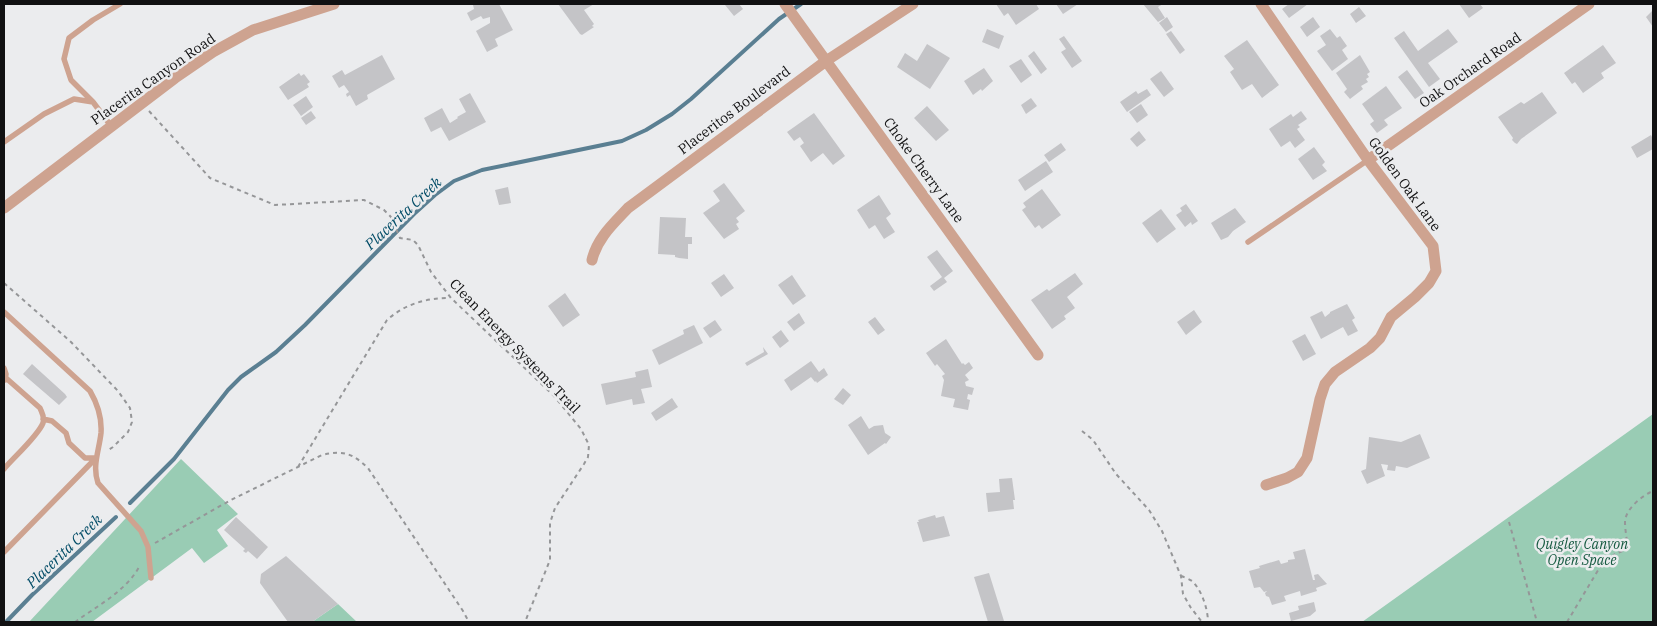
<svg xmlns="http://www.w3.org/2000/svg" width="1657" height="626" viewBox="0 0 1657 626" font-family="'IBM Plex Serif',serif">
<style>
.green{fill:#99ccb4}
.lines{fill:none;stroke-linecap:round;stroke-linejoin:round}
.stream{stroke:#5a7f92;stroke-width:4}
.building{fill:#c4c4c7}
.path{stroke:#959698;stroke-width:2;stroke-dasharray:4 4;stroke-linecap:butt}
.lane{stroke:#cea390;stroke-width:5.5}
.street{stroke:#cea390;stroke-width:11}
.labels{text-anchor:middle;dominant-baseline:central;stroke-width:5;stroke-linejoin:round;paint-order:stroke}
.street-label{font-size:14px;fill:#111112;stroke:#ebecee}
.park-label{font-size:14px;font-style:italic;fill:#165a41;stroke:#ebecee}
.water-label{font-size:15px;font-style:italic;fill:#024c67;stroke:#ebecee}
</style>
<rect width="100%" height="100%" fill="#ebecee"/>
<path class="green" d="M1653,414V622H1362Z
M181,459L238,514L217,530L228,546L204,563L192,548L92,622H29Z
M338,604L357,622H312Z"/>
<g class="lines">
<path class="stream" d="M130,503L174,459L228,390L241,377L276,352L305,325L414,214L435,195L454,181L482,170L622,141L646,130L672,114L691,99L779,19L801,4
M6,622L32,595L116,517"/>
</g>
<path class="building" d="M476,4H499L513,30L495,39L498,46L487,52L476,31L490,23V17L483,19L481,16L471,21L467,13L474,9L473,5Z
M558,4H594L584,10L594,24L592,26L594,27L582,35L580,34Z
M727,4H739L743,9L734,16L725,5Z
M996,4H1036L1039,9L1016,25L1008,13L1004,16Z
M1056,4H1078L1063,14Z
M1143,4H1163L1158,7L1165,18L1158,22Z
M1289,4H1308L1289,18L1282,9Z
M1459,4H1480L1483,8L1469,18Z
M1359,7L1366,16L1356,23L1350,14Z
M1653,10V27L1646,17Z
M1167,17L1173,27L1166,32L1159,23Z
M1313,17L1320,27L1307,37L1300,27Z
M987,29L1004,36L999,49L982,42Z
M1330,29L1337,38L1340,36L1347,46L1342,50L1348,59L1332,71L1317,51L1326,45L1320,36Z
M1448,29L1458,42L1428,63L1440,79L1429,87L1394,38L1404,31L1418,51Z
M1171,31L1185,50L1180,54L1166,34Z
M1064,36L1082,61L1072,68L1061,52L1066,49L1059,39Z
M1247,40L1279,85L1262,98L1252,84L1242,90L1230,72L1234,69L1224,56Z
M927,44L950,58L930,89L897,67L905,53L917,61Z
M1603,45L1616,63L1601,73L1604,78L1583,93L1575,82L1572,84L1564,73Z
M1034,51L1047,69L1041,74L1028,56Z
M382,55L395,79L367,95L368,99L356,106L350,95L347,97L346,94L349,92L344,85L339,88L332,76L342,70L345,75Z
M1360,55L1370,72L1367,74L1369,77L1366,79L1368,82L1361,86L1363,89L1350,99L1344,92L1347,89L1336,73Z
M1021,59L1032,75L1021,83L1009,66Z
M984,68L993,81L982,91L981,89L973,95L964,81Z
M1407,70L1424,93L1415,99L1398,77Z
M1161,71L1174,89L1164,97L1150,79Z
M299,73L301,76L304,74L310,82L307,84L309,87L288,100L279,87Z
M1386,86L1402,108L1384,120L1388,125L1377,133L1370,124L1374,121L1362,104Z
M1147,89L1151,95L1127,112L1120,102L1136,91L1138,94Z
M1542,92L1557,113L1521,139L1517,144L1515,143L1512,140L1513,138L1498,117L1521,102L1524,104Z
M470,93L486,122L449,141L441,127L431,132L424,118L442,108L450,123L458,118L457,117L466,112L459,99Z
M306,96L313,107L301,116L293,105Z
M1031,98L1037,106L1026,114L1021,105Z
M1141,104L1148,115L1137,123L1129,112Z
M927,106L949,130L936,141L914,118Z
M311,111L316,118L306,125L301,118Z
M1301,111L1307,119L1298,125L1300,127L1297,129L1305,140L1295,148L1290,141L1281,147L1269,129L1291,114L1293,117Z
M814,113L845,156L833,165L823,153L811,162L800,146L804,143L800,137L794,141L787,132Z
M1139,131L1146,140L1137,147L1130,139Z
M1651,135L1653,139V149L1637,158L1631,147Z
M1061,143L1066,150L1049,162L1044,155Z
M1314,147L1325,162L1322,165L1327,171L1313,180L1298,159Z
M1046,161L1053,172L1025,191L1018,180Z
M724,183L745,211L736,218L739,222L736,224L739,229L724,239L703,213L720,201L713,191Z
M508,187L511,203L499,205L495,190Z
M1042,189L1061,215L1042,229L1039,225L1035,228L1022,210L1026,207L1023,203Z
M879,195L891,214L886,218L895,232L884,239L875,225L869,229L857,210Z
M1186,204L1198,221L1192,225L1191,222L1185,227L1176,215L1182,211L1180,208Z
M1235,208L1246,222L1233,231L1228,237L1221,240L1211,223Z
M1161,209L1176,229L1157,243L1142,223Z
M660,217L686,218L685,237H692V244H688V259L679,258L675,257V255L658,254Z
M937,250L953,271L944,278L947,282L934,291L930,286L942,277L927,257Z
M1075,273L1083,284L1067,297L1075,308L1064,316L1066,319L1052,329L1031,300L1047,289L1049,291Z
M724,274L734,288L721,297L711,283Z
M792,275L806,296L793,305L778,285Z
M565,293L580,315L563,327L548,306Z
M1347,304L1355,318L1352,320L1358,331L1348,336L1343,327L1321,339L1310,317L1322,311L1325,317L1330,313V312Z
M1194,310L1202,322L1186,335L1177,322Z
M799,313L805,323L794,331L787,322Z
M875,317L885,330L878,335L868,322Z
M715,320L722,330L710,338L703,328Z
M694,325L703,343L659,365L652,350L684,334L683,330Z
M781,330L789,341L780,348L772,337Z
M1305,334L1316,354L1303,361L1292,341Z
M946,339L962,364L963,363L965,365L969,362L973,368L965,375L969,380L965,382L966,386L974,388L972,395L968,394L967,399L970,400L968,410L953,407L955,399L941,396L944,380L942,376L945,374L937,364L935,366L926,353Z
M763,347L768,354L747,366L745,363L764,352Z
M811,361L819,372L824,368L828,375L817,383L816,381L815,382L811,377L791,391L784,380Z
M32,364L65,394L67,397L59,405L23,374Z
M648,369L652,387L641,389L645,403L633,405L632,399L606,405L601,384L636,377L635,372Z
M843,388L851,395L843,405L834,399Z
M672,398L678,407L656,421L651,413Z
M861,416L869,429L874,426L883,425L885,433L891,437L886,444L885,443L868,455L848,425Z
M1420,434L1430,458L1407,468L1396,466L1395,471L1387,470L1388,465L1381,464L1385,476L1367,484L1361,471L1366,469L1369,437L1401,442Z
M1012,478L1015,500H1013L1014,509L988,512L986,493L1000,492L999,479Z
M935,515L936,518L944,516L950,536L923,542L917,522H919L918,520Z
M236,517L268,547L257,559L248,551L246,553L243,551L245,549L224,530Z
M1305,549L1313,580H1315L1314,575L1318,574L1327,584L1316,588L1317,591L1301,596L1300,591L1284,596L1286,601L1272,605L1269,597L1266,596L1265,593L1267,591L1264,592L1260,587L1254,588L1249,571L1260,568L1259,566L1279,560L1281,564L1288,562V560L1295,559L1293,552Z
M286,556L338,604L312,622H288L260,583L261,574Z
M989,573L1004,621L1001,622H988L974,577Z
M1314,602L1316,611L1310,616L1291,621L1289,613L1299,610L1298,606Z"/>
<g class="lines">
<path class="path" d="M149,111L210,178L275,205L364,200L384,210L391,217L400,238L413,240L418,245L431,272L451,298L554,396L581,429L589,445L588,457L584,464L555,508L550,523V560L525,622
M4,283L71,342L118,391L130,408L132,422L128,432L113,447L107,451
M1082,431L1093,440L1116,474L1149,510L1162,531L1181,576L1183,594L1191,608L1202,622
M298,467L387,320C405,304 426,298 450,298
M1509,522L1537,622
M155,543L229,501L322,455C343,450 352,453 368,468L463,611L469,622
M1181,576C1184,577 1189,579 1192,581C1202,590 1208,610 1208,622
M75,622C97,606 128,590 140,565
M1567,622L1600,567L1615,554L1623,551L1627,546C1627,538 1625,530 1625,522C1625,509 1643,495 1653,491"/>
<path class="lane" d="M93,102L71,80L64,59L69,38L93,20L120,4
M4,142L44,114L74,99L93,102L111,126
M1248,242L1368,160
M4,312L90,391C97,403 102,418 101,433C99,451 92,466 98,483L141,531L148,547L151,578
M4,368L6,374L5,380
M43,419L52,421L66,433L69,443L85,458H96
M4,469C13,458 38,436 43,423C45,417 42,413 40,408L6,378
M4,552L96,458"/>
<path class="street" d="M785,4L1038,355
M1261,4L1368,160L1433,246L1436,271L1429,283L1415,297L1391,317L1380,338L1370,348L1335,372L1325,384L1320,399L1307,458L1298,472L1287,478L1266,485
M1368,160L1589,4
M4,208L175,78L213,52L253,30L334,4
M592,260C597,238 614,223 628,208L826,61L913,4"/>
</g>
<g class="labels">
<g class="street-label">
<text transform="translate(1470 70) rotate(-35)">Oak Orchard Road</text>
<text transform="translate(153 79) rotate(-35)">Placerita Canyon Road</text>
<text transform="translate(734 110) rotate(-37)">Placeritos Boulevard</text>
<text transform="translate(924 170) rotate(54)">Choke Cherry Lane</text>
<text transform="translate(1405 184) rotate(54)">Golden Oak Lane</text>
<text transform="translate(515 346) rotate(46)">Clean Energy Systems Trail</text>
</g>
<g class="park-label">
<text x="1582" y="544">Quigley Canyon<tspan x="1582" dy="16">Open Space</tspan></text>
</g>
<g class="water-label">
<text transform="translate(403 213) rotate(-43)">Placerita Creek</text>
<text transform="translate(64 551) rotate(-44)">Placerita Creek</text>
</g>
</g>
<rect width="1657" height="626" fill="none" stroke="#111112" stroke-width="10"/>
</svg>
